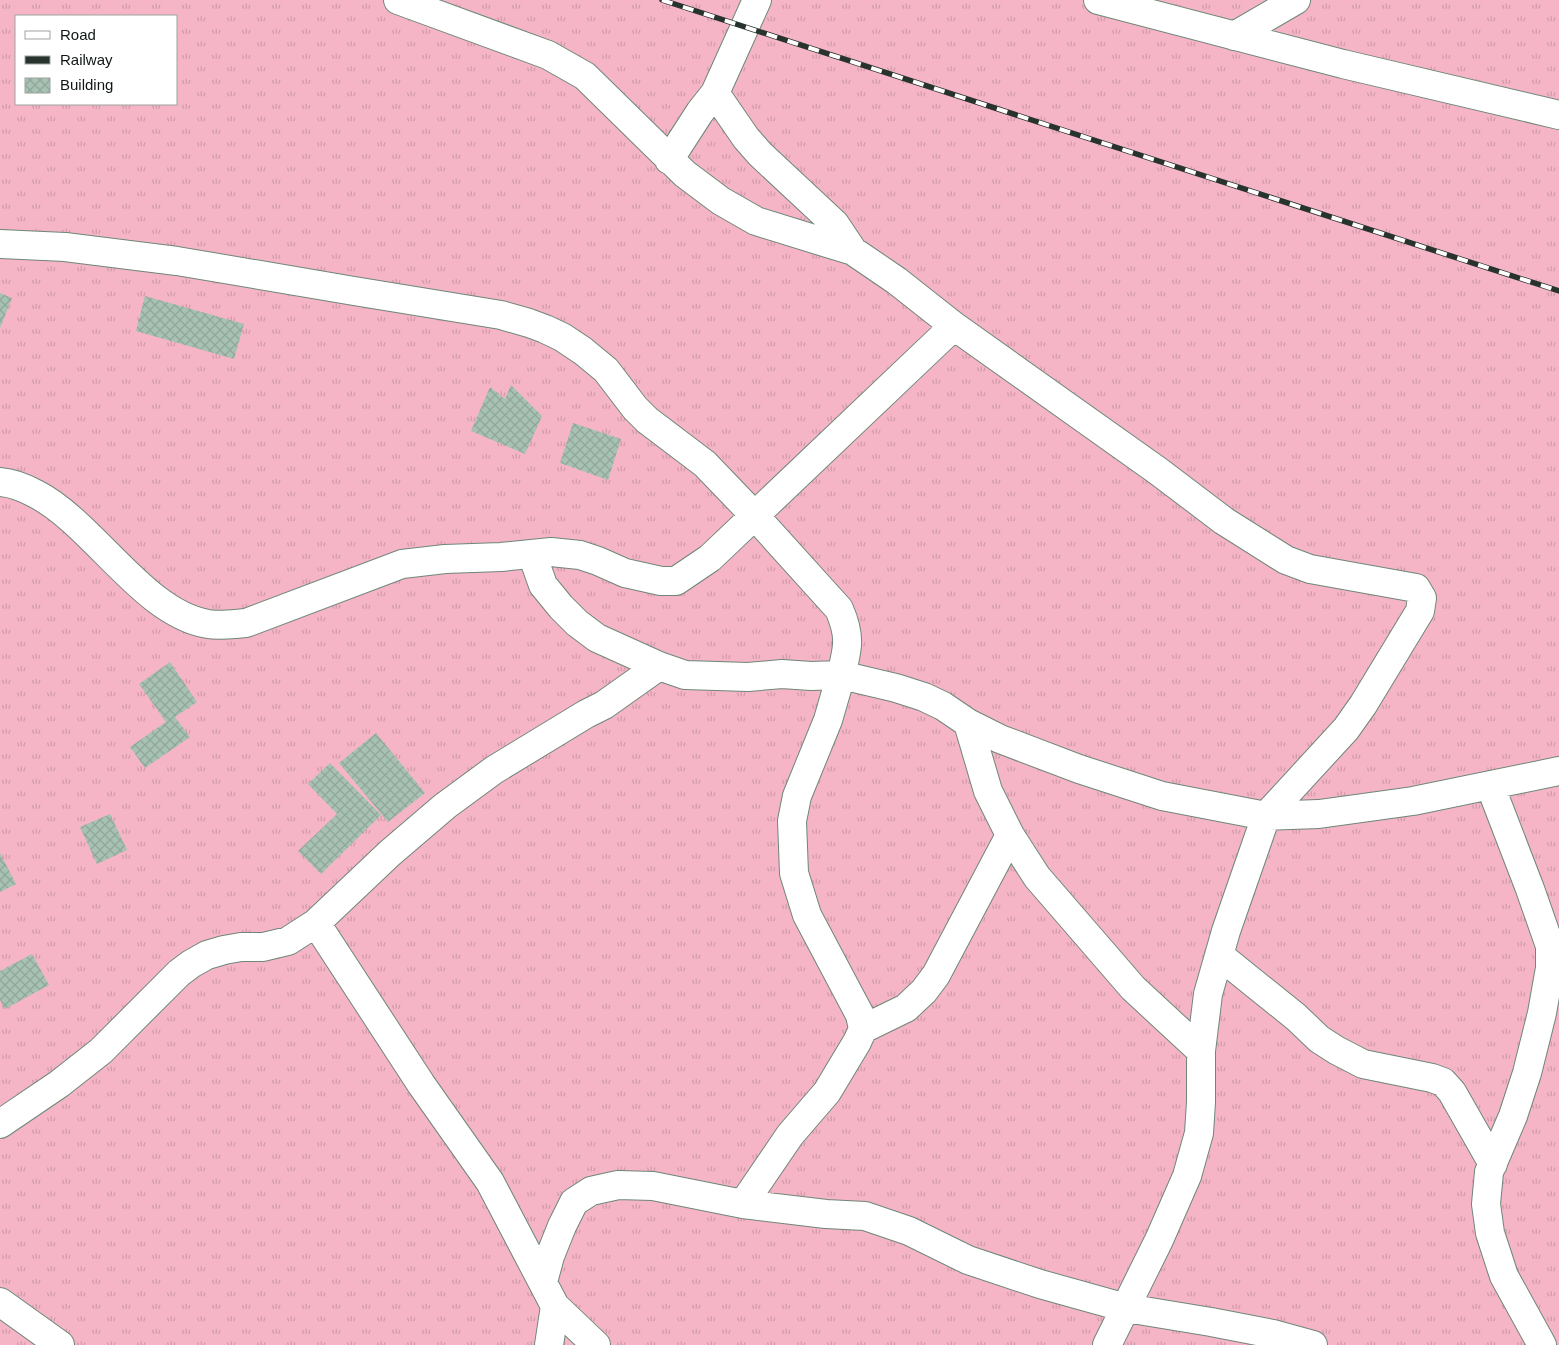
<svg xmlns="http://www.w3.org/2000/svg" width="1559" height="1345" viewBox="0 0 1559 1345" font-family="Helvetica,sans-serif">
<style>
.grass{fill:url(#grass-tufts);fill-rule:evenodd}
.building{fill:url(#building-cross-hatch)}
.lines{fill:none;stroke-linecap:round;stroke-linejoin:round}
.minor-casing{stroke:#6e8778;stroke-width:30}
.minor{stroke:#fff;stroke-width:28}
.rail-casing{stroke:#29332e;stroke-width:5.5}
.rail{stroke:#fff;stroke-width:4;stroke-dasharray:11;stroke-linecap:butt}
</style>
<defs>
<pattern id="grass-tufts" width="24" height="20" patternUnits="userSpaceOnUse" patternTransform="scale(1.25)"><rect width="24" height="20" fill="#f5b5c7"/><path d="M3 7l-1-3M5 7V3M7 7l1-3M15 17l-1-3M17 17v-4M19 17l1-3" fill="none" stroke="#d19baa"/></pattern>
<pattern id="building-cross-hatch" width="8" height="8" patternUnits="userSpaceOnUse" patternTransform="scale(1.25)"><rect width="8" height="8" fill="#a7c2b2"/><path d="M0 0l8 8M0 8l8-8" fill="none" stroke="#8fa698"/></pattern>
</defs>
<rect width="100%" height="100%" fill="#edfef4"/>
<path class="grass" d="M0,0H1559V1345H0ZM16,16H176V104H16Z"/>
<path class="building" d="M0,293L12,298L0,328Z
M145,296L244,324L234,359L136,331Z
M511,385L542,416L525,454L471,431L490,387L505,399Z
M573,423L621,439L608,480L560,463Z
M170,662L197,702L175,717L190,737L145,768L130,747L166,722L139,684Z
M376,733L425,793L388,822L339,763Z
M330,763L381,815L321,874L298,851L337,814L308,784Z
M110,814L127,850L97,864L80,827Z
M0,853L16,884L0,892Z
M32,954L49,985L5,1009L0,1000V971Z"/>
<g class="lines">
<g class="minor-casing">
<path id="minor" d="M398,0L548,55L585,76L685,174L721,201L756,221L853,251L897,281L954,326L1158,471L1224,521L1286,560L1310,569L1416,588L1422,598L1420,611L1363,705L1346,729L1266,816L1226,931L1208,994L1201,1051V1102L1199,1133L1187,1176L1159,1240L1107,1345
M1098,0L1343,64L1559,115
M1234,36L1296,0
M715,93L746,138L760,154L835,224L853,251
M669,160L700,112L715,93L757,0
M0,244L65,247L177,261L354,291L501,315L529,323L545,329L562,337L583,351L606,370L635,408L647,420L705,464L755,516L839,609C851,636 848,648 841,675L896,688L924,697L943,706L968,723L1000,739L1079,769L1162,796L1266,816L1319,814L1413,801L1559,771
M0,482C13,483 25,488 36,494C94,524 143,613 208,624C220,626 233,624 246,623L402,564L445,559L501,557L551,552L580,555L598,561L625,573L661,581H676L710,558L954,326
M532,554L543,585L561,607L577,623L597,638L659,666L685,675L748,677L782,674L811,676L841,675L828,720L797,796L792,821L794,873L807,915L860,1015L863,1029L857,1042L827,1092L790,1135L743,1204
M968,723L988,791L1010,835L1037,877L1133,988L1201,1051
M1490,785L1530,889L1550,946V968L1542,1013L1527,1073L1513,1116L1489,1172L1486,1204L1490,1233L1504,1276L1542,1345
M316,923L421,1084L490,1182L555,1306L596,1345
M1219,955L1296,1017L1319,1039L1336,1050L1363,1064L1432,1078L1443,1082L1452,1092L1493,1164
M863,1029L906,1008L924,991L936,975L1010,835
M0,1124L59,1084L101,1051L179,973L191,964L207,955L224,950L241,947H263L288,941L316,923L390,853L445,806L494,770L586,714L604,705L659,666
M543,1282L550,1256L562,1226L574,1202L591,1191L618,1185L653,1186L743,1204L826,1214L865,1216L909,1231L968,1260L1040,1284L1126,1308L1211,1322L1273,1334L1313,1345
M0,1302L60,1345
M549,1345L555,1306"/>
</g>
<use href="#minor" class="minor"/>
<g class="rail-casing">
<path id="rail" d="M662,0L1559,291"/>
</g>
<use href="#rail" class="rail"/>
</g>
<rect x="15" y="15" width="162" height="90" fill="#ffffff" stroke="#9fa3a1"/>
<rect x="25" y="31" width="25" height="8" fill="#ffffff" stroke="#9fa3a1"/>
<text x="60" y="40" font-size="15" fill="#0f1813">Road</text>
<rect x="25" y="56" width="25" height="8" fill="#29332e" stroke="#9fa3a1"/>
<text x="60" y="65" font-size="15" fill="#0f1813">Railway</text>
<rect x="25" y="78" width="25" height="15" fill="url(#building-cross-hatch)" stroke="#9fa3a1"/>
<text x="60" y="90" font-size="15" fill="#0f1813">Building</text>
</svg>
